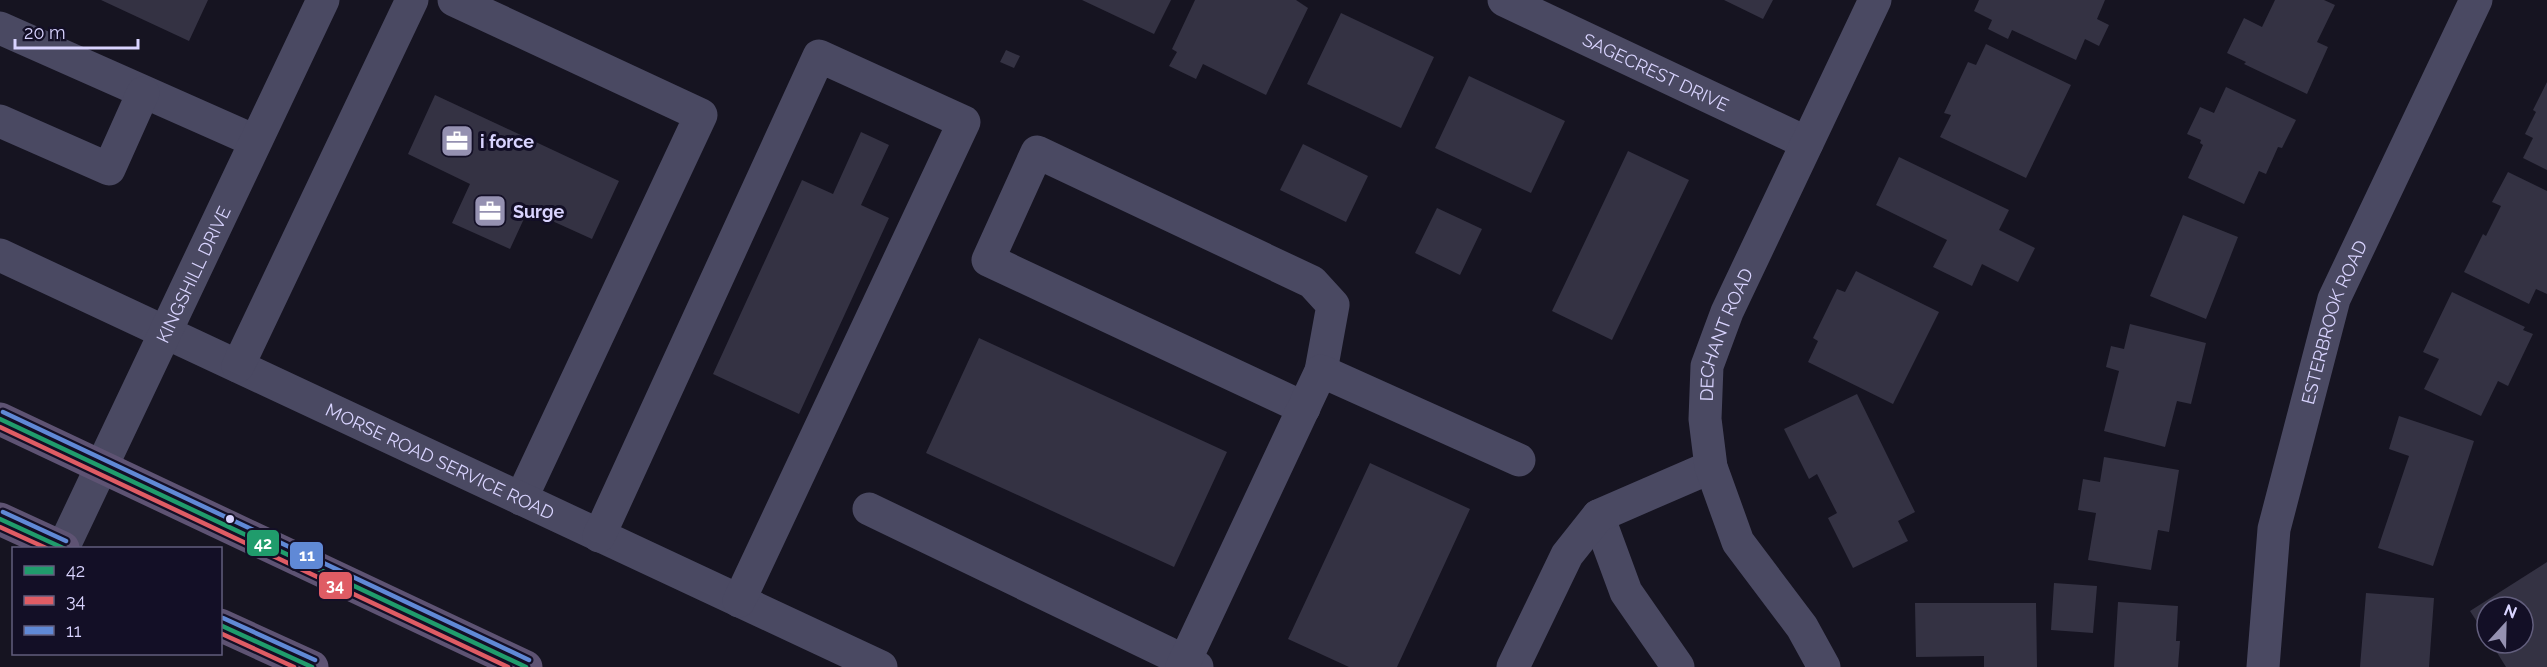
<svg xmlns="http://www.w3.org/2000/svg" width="2547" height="667" viewBox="0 0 2547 667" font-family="Raleway,sans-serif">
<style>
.building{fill:#343243}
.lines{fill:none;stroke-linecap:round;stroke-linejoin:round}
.minor{stroke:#4a4962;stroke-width:33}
.major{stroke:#5e5373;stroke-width:33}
.bus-1-casing{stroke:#130f26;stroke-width:9}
.bus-2-casing{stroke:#130f26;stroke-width:9}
.bus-3-casing{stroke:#130f26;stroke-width:9}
.bus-1{stroke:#209c6c;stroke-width:4.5}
.bus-2{stroke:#df5c64;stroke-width:4.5}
.bus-3{stroke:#6089d6;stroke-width:4.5}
.bus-dot{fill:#d9d4ff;stroke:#130f26;stroke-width:2}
.labels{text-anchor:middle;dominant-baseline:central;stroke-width:6;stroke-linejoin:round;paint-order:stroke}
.street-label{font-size:18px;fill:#d9d4ff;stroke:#130f26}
.poi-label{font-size:18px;font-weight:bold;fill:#d9d4ff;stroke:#130f26;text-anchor:start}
.line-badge{stroke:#130f26;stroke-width:2}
.badge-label{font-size:16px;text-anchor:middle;font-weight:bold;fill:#fff}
</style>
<rect width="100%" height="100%" fill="#161421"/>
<path class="building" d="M101,0H208L189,41Z
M1082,0H1171L1154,34Z
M1195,0H1296L1308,8L1266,95L1203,64L1196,79L1169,66L1177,52L1172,49Z
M1724,0H1773L1763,19Z
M1979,0H2105L2097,19L2109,25L2099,46L2085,39L2076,60L2012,30L2008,39L1988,29L1992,20L1974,11Z
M2275,0H2324L2335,5L2317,42L2328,47L2307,94L2244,64L2246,62L2227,53L2244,18L2262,27Z
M1341,13L1434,57L1401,128L1307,84Z
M1986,44L2071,85L2026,178L1940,137L1951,115L1944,113L1968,62L1976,65Z
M1006,50L1020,56L1014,68L1000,62Z
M1469,76L1565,121L1531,193L1435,148Z
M2547,82V170L2523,158L2533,138L2525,134L2536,112L2533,110Z
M2226,87L2296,120L2282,148L2278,147L2266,174L2259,171L2244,204L2188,178L2203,145L2200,143L2201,140L2187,134L2200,107L2214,113Z
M435,95L619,181L592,239L528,210L510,249L452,223L470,184L408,154Z
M861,132L889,145L861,205L889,218L799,414L713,374L802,180L833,194Z
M1303,144L1368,176L1346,222L1280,190Z
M1628,151L1689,180L1612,340L1552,311Z
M1899,157L2009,210L1999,230L2035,248L2018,282L1982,264L1972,286L1933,267L1947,240L1876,205Z
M2508,172L2547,191V294L2536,289L2529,304L2464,272L2483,234L2486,236L2501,206L2492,202Z
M1437,208L1482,229L1460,275L1415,253Z
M2183,215L2238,237L2206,319L2150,296Z
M1856,271L1939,312L1893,404L1808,362L1818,341L1813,338L1837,289L1845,292Z
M2452,292L2525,327L2523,330L2533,334L2508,386L2498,381L2481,416L2424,389L2439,359L2423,352Z
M2130,324L2206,343L2191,404L2177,401L2165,447L2104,431L2119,371L2106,367L2111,346L2124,349Z
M979,338L1227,452L1174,567L926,453Z
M1857,394L1915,512L1898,521L1908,541L1853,568L1828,518L1837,513L1817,474L1809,479L1784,429Z
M2399,416L2474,441L2433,566L2378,548L2409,456L2389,449Z
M2104,457L2179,470L2169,532L2158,530L2151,570L2088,560L2096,513L2078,510L2083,479L2100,482Z
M1370,463L1470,509L1397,667H1349L1288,639Z
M2547,562V667H2506L2491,643H2523V607H2487V637L2470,611Z
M2054,583L2097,586L2093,633L2051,630Z
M2366,593L2434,598L2429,667H2360Z
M2118,602L2178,606L2176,641H2180L2178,667H2114Z
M1915,603H2036L2037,667H1984V656L1916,657Z"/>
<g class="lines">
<g class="minor">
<path d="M454,0L701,115L521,499"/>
<path id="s1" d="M1504,0L1807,143"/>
<path d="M0,28L255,141"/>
<path d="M0,121L109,169L143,93"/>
<path id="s2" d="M0,255L881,667"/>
<path d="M238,366L412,0"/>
<path d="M1304,408L988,260L1037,152L1312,282L1333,305L1321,371"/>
<path d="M869,509L1197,667"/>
<path d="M1598,516L1626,592L1678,667"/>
<path d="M599,536L819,56L964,122L739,601"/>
<path id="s3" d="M63,548L323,0"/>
<path d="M1182,667L1321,371L1519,460"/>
<path d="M1513,667L1567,555L1598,516L1711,467"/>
<path id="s4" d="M1824,667L1802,627L1738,542L1711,467L1705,419L1707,366L1727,312L1875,0"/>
<path id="s5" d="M2263,667L2274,529L2334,299L2476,0"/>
</g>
<path class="major" d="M0,419L526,667
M0,519L63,548
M220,625L312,667"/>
<g class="bus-1-casing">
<path id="bus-1" d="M0,419L526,667
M0,519L63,548
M220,625L312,667"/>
</g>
<g class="bus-2-casing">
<path id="bus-2" d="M0,427L508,667
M0,527L46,548
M220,633L294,667"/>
</g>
<g class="bus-3-casing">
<path id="bus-3" d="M3,412L529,660
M3,512L66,541
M223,618L315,660"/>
</g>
<use href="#bus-1" class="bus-1"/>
<use href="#bus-2" class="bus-2"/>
<use href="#bus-3" class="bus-3"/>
</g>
<defs>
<g id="office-square" transform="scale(1.725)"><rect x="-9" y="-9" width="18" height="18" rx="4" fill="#9591b1" stroke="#130f26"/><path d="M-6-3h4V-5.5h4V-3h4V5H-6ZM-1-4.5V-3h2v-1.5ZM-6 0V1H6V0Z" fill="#fff"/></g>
</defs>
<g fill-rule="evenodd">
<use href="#office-square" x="457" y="141"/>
<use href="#office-square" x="490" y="211"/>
</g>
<circle class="bus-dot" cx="230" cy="519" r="5"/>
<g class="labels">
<g class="street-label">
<text stroke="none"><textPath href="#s1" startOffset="168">SAGECREST DRIVE</textPath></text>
<text stroke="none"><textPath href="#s3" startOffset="303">KINGSHILL DRIVE</textPath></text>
<text stroke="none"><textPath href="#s5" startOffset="354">ESTERBROOK ROAD</textPath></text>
<text stroke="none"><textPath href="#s4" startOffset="368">DECHANT ROAD</textPath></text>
<text stroke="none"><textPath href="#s2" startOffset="486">MORSE ROAD SERVICE ROAD</textPath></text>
</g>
<g class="poi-label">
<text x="480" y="141">i force</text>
<text x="513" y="211">Surge</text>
</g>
</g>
<g class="line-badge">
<rect x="246" y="529" width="34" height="28" rx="6" fill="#209c6c"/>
<rect x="289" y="541" width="35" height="29" rx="6" fill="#6089d6"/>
<rect x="318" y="571" width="35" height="29" rx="6" fill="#df5c64"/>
</g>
<g class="badge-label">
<text x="263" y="549">42</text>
<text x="307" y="561">11</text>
<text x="335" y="591">34</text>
</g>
<rect x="12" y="547" width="210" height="108" fill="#130f26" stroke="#625e7d" stroke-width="1.5"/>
<rect x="24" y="566" width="30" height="9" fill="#209c6c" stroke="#625e7d" stroke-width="1.5"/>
<text x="66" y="577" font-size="18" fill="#d9d4ff">42</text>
<rect x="24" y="596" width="30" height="9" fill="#df5c64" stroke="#625e7d" stroke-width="1.5"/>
<text x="66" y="607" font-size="18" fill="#d9d4ff">34</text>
<rect x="24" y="626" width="30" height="9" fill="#6089d6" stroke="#625e7d" stroke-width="1.5"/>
<text x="66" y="637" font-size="18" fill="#d9d4ff">11</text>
<g transform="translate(2505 625) rotate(22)"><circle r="28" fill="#130f26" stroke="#625e7d" stroke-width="1.5"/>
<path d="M0-4.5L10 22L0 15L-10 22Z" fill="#9591b1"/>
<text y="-9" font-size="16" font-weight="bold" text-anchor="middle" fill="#d9d4ff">N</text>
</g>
<path d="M15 39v9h123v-9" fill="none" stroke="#d9d4ff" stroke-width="3"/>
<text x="24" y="39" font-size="18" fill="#d9d4ff" stroke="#130f26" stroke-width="4.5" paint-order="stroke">20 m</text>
</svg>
